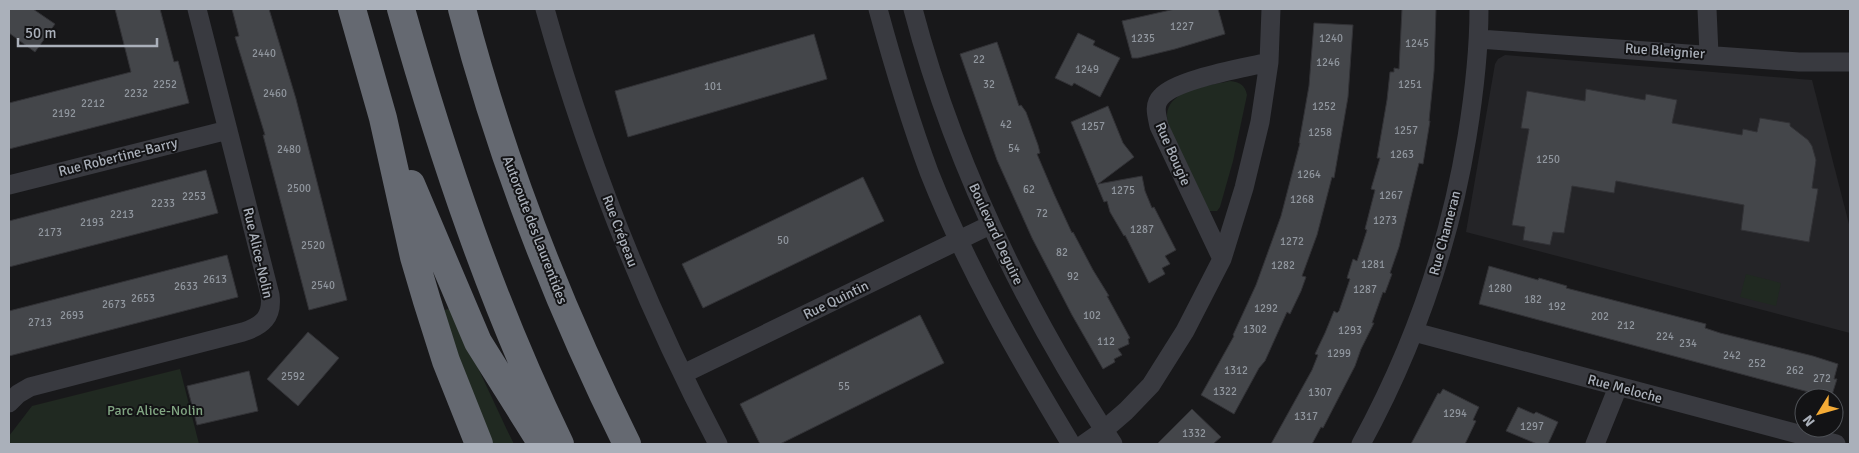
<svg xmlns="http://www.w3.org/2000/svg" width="1859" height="453" viewBox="0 0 1859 453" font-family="Signika,sans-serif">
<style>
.built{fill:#242427}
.green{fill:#202921}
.building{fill:#44464a;stroke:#323236}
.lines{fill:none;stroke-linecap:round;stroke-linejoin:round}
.street{stroke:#393a40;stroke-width:19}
.highway{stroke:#656971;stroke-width:28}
.labels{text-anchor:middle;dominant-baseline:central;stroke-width:4;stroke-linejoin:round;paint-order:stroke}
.number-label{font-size:11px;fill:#90969e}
.street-label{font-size:14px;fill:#aab0ba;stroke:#131315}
.park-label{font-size:14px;fill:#81a582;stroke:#131315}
</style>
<rect width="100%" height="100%" fill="#18181a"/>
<path class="built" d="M1505,55L1812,80L1850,228V333L1466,232L1495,64L1498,59Z"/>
<path class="green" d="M1230,81C1240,82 1245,85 1247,95L1233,161L1220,207L1217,211H1209C1199,191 1168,136 1167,116C1167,109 1170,103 1175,99C1189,87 1213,85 1230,81Z
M1746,274L1781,283L1776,306L1740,297Z
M450,308L507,430L514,444H487L438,313Z
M180,369L199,444H9V436L32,406Z"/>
<path class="building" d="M9,9H33L55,24L35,52L9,33Z
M115,9H160L174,62L178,61L189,103L9,149V103L131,72Z
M232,9H269L296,99L347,300L309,310L263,135H265L235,37L239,36Z
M1175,9H1218L1225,34L1175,49L1138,58H1132L1122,21Z
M1402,9H1436L1434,71L1429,121H1430L1423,164L1419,163L1399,247L1390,273L1392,274L1385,293L1383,292L1372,323H1374L1361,349L1355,366L1323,428L1321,427L1312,444H1271L1312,370L1318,355L1315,354L1325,333L1334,311L1337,313L1339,311L1350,279L1347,278L1353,259L1357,261L1367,230L1365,229L1375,190L1371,189L1380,158H1377L1387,100L1390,72H1394V68L1399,69Z
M1314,23L1353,25L1348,97L1334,178L1332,177L1317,235L1302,276L1306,277L1301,291L1290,314L1287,312L1265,361L1259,368L1234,414L1201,395L1234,336L1233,335L1256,285L1281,216L1300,143H1299L1309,86Z
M1078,33L1095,41L1093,45L1120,58L1100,97L1074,83L1072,86L1055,78Z
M814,34L827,79L628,137L615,91Z
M997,42L1019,106L1021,105L1026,112L1038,145L1040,153L1037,154L1054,194L1072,233L1073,232L1093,270L1109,296H1107L1130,338L1128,339L1129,344L1118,349L1122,355L1114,359L1115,362L1103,369L1072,315L1032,238L997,160L960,54Z
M1586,89L1645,100L1646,94L1677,100L1672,123L1742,135L1743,129L1757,132L1760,118L1790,123V126L1808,140L1812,146L1816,160L1812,188L1818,189L1809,242L1741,230L1744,205L1616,181L1614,193L1572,186L1564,233L1553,232L1550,245L1523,240L1525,227L1512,225L1529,129L1521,128L1527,91L1585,101Z
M1108,106L1123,143L1134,157L1098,184L1142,176L1145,191L1152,208L1154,207L1176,250L1165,256L1170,264L1162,268L1165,274L1149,283L1125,235L1124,236L1110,212L1107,201L1104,202L1071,122Z
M206,170L218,213L9,267V221Z
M863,177L884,221L703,308L682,264Z
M227,255L238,297L9,356V311Z
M1489,266L1538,280L1539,278L1567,286L1566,288L1706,324L1705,328L1720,333L1813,356L1838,364L1834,379H1837L1831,398L1479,304Z
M920,315L944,363L780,444H760L740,404Z
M308,332L339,358L298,406L267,379Z
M249,371L258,411L197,425L187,386Z
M1443,389L1479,407L1473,420L1476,421L1465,444H1411L1438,393L1440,394Z
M1518,407L1534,414L1536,412L1558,422L1548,444H1537L1506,431Z
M1192,409L1221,437L1213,444H1157Z"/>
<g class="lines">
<path class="street" d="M545,9C587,159 645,306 718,444
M878,9C893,64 909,118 929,172C966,266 1019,358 1071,444
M913,9C954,165 1025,309 1113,444
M1707,9L1709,54
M1479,39L1799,62H1850
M9,185L228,130
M1222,259L1159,126C1157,116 1153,105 1161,97C1176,79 1245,68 1269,62
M1414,332L1836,444
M683,374L990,225
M9,403L18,394L30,387L243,332C262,326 273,317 270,295L197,9
M1084,444L1104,430L1126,411L1151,385L1185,331L1222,259L1244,188L1260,122L1269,62L1271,9
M1361,444C1414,347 1449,247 1467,137C1474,94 1479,52 1479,9
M1595,444L1618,387"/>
<path class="highway" d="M352,9L383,118L414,257L427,301L446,361L479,444
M401,9C443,158 492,304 560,444
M462,9C501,159 558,305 627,444
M411,184L478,342L542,444"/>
</g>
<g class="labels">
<g class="number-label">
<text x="1182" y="26">1227</text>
<text x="1143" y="38">1235</text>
<text x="1331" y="38">1240</text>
<text x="1417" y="43">1245</text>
<text x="264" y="53">2440</text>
<text x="979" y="59">22</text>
<text x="1328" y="62">1246</text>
<text x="1087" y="69">1249</text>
<text x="165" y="84">2252</text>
<text x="989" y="84">32</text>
<text x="1410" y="84">1251</text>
<text x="713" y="86">101</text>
<text x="136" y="93">2232</text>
<text x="275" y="93">2460</text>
<text x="93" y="103">2212</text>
<text x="1324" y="106">1252</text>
<text x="64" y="113">2192</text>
<text x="1006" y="124">42</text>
<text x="1093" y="126">1257</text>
<text x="1406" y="130">1257</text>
<text x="1320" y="132">1258</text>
<text x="1014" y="148">54</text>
<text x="289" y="149">2480</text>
<text x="1402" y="154">1263</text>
<text x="1548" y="159">1250</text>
<text x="1309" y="174">1264</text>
<text x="299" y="188">2500</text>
<text x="1029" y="189">62</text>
<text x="1123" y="190">1275</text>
<text x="1391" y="195">1267</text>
<text x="194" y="196">2253</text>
<text x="1302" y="199">1268</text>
<text x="163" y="203">2233</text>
<text x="1042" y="213">72</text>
<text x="122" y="214">2213</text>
<text x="1385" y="220">1273</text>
<text x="92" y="222">2193</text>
<text x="1142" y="229">1287</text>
<text x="50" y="232">2173</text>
<text x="783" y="240">50</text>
<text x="1292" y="241">1272</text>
<text x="313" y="245">2520</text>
<text x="1062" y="252">82</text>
<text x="1373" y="264">1281</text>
<text x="1283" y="265">1282</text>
<text x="1073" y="276">92</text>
<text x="215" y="279">2613</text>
<text x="323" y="285">2540</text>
<text x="186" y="286">2633</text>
<text x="1500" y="288">1280</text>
<text x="1365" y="289">1287</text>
<text x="143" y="298">2653</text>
<text x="1533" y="299">182</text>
<text x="114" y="304">2673</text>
<text x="1557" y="306">192</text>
<text x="1266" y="308">1292</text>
<text x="72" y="315">2693</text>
<text x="1092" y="315">102</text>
<text x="1600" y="316">202</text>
<text x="40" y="322">2713</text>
<text x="1626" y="325">212</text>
<text x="1255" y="329">1302</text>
<text x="1350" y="330">1293</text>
<text x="1665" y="336">224</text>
<text x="1106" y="341">112</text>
<text x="1688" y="343">234</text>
<text x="1339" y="353">1299</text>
<text x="1732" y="355">242</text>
<text x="1757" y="363">252</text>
<text x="1236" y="370">1312</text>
<text x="1795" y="370">262</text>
<text x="293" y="376">2592</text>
<text x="1822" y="378">272</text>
<text x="844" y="386">55</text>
<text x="1225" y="391">1322</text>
<text x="1320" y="392">1307</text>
<text x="1455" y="413">1294</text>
<text x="1306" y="416">1317</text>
<text x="1532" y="426">1297</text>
<text x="1194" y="433">1332</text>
</g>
<g class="street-label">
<text transform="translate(1665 51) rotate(4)">Rue Bleignier</text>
<text transform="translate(1173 154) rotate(66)">Rue Bougie</text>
<text transform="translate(118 157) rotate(-14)">Rue Robertine-Barry</text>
<text transform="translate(535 230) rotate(69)">Autoroute des Laurentides</text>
<text transform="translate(620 231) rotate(69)">Rue Crépeau</text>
<text transform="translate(1445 233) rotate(-75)">Rue Chameran</text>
<text transform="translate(996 234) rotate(65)">Boulevard Deguire</text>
<text transform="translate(258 253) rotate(77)">Rue Alice-Nolin</text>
<text transform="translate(836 300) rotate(-26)">Rue Quintin</text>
<text transform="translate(1625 389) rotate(15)">Rue Meloche</text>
</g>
<g class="park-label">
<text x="155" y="410">Parc Alice-Nolin</text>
</g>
</g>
<rect width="1859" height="453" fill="none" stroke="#aab0ba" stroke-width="20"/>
<g transform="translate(1819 413) rotate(233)"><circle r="24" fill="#131315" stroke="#4f5257"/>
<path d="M0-4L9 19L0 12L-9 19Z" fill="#f4ab36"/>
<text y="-8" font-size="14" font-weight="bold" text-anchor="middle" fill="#aab0ba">N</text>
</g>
<path d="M18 38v8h139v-8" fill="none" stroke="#aab0ba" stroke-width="2.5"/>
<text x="25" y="38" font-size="15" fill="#aab0ba" stroke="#131315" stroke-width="4" paint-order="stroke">50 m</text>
</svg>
